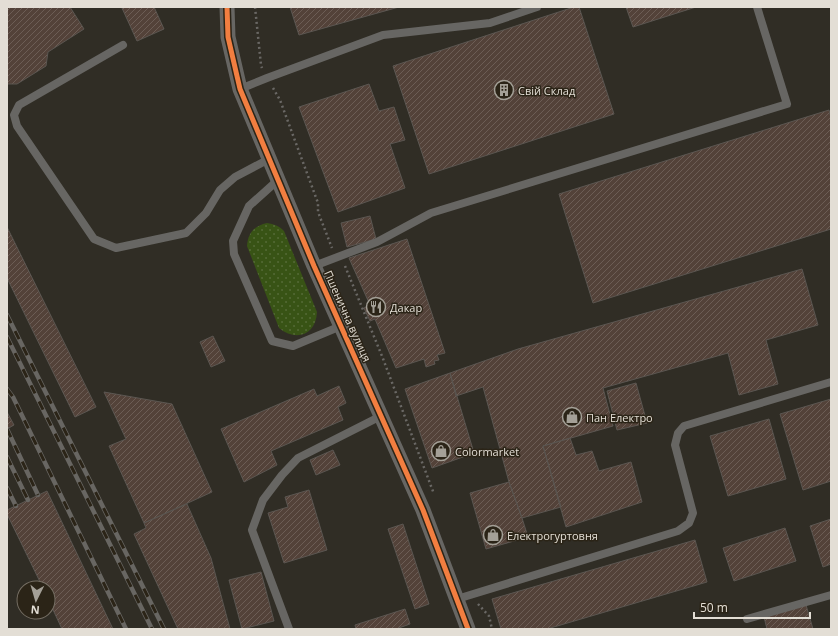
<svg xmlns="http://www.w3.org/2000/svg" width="838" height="636" viewBox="0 0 838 636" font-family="'Open Sans',sans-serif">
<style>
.grass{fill:url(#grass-dots)}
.building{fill:url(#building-hatch);stroke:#5b5651}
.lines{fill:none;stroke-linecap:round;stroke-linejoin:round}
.path{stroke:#6a6865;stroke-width:2.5;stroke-dasharray:2 3;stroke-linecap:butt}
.lane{stroke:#676663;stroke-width:8}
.street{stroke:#676663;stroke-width:15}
.rail-casing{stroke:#686662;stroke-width:4.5}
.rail{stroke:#2b2417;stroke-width:3;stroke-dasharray:9;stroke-linecap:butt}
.cycleway-casing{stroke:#2b2417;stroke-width:8}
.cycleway{stroke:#f27e40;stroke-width:5}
.labels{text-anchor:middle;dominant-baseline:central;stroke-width:3;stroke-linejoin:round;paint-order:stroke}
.poi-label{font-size:11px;fill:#e3ded5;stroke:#2b2417;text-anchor:start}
.street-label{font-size:11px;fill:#e3ded5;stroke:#2b2417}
</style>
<defs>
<pattern id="grass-dots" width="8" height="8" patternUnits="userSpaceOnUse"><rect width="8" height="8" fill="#385315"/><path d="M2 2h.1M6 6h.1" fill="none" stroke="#556b36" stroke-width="1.8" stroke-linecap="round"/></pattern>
<pattern id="building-hatch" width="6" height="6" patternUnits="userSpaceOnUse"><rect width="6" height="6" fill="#534239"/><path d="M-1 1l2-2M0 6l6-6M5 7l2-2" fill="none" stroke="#6c5d55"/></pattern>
</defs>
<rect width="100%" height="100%" fill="#302d25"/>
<path class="grass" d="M267,223C274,224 279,226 284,231L317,312C316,335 296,342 279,328L247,246C248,233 254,226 267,223Z"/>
<path class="building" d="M8,7H70L84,29L48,52L46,66L17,84H7V8Z
M125,7H154L164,29L137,41L122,8Z
M290,7H399L299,35Z
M574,7H579L614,114L429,174L393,66Z
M626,7H696L633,27Z
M369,84L379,111L394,107L405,140L390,144L405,188L338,212L299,107Z
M829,110L831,118V229L593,303L559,194Z
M370,216L376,239L347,247L341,223Z
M7,227L96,407L75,417L7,278Z
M407,239L445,353L437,355L439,360L434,361L435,364L426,367L424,359L396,368L375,319L370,321L364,308L370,305L349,258Z
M802,269L818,325L766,340L778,384L739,395L728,353L603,388L613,426L543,446L561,507L522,518L509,482L483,387L456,396L450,373L518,349Z
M213,336L225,361L211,367L200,342Z
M450,373L474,453L432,468L405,389Z
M636,383L647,423L617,430L607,391Z
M339,386L346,403L338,407L343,420L271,451L277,465L244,482L221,429L314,389L317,396Z
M104,392L172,404L212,492L144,523L109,446L126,439Z
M831,399V481L803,490L780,414Z
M7,412L14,425L7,429Z
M769,419L786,479L728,496L710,436Z
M570,438L576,455L592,451L599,471L631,462L642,502L566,527L543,446Z
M333,450L340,465L316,475L310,460Z
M509,482L522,518L528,537L486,549L470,493Z
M309,490L327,550L284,563L268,513L288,507L285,497Z
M47,491L113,629H62L48,599V588H43L7,514V510Z
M187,504L211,558L230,629H178L134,534L146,528L144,523Z
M831,519V564L823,567L810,526Z
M403,524L429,604L415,609L388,529Z
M785,528L796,561L734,581L723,548Z
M695,540L707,582L547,629H501L492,599Z
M261,572L274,621L242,629L229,580Z
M806,605L813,629H767L764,617Z
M405,609L410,624L396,629H356L355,625Z"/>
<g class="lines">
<path class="path" d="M255,7L261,65L262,68
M273,88L280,100L318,203V212L332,248
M345,266L382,356L434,494
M478,604L489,616L492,629"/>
<path class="lane" d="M123,45L19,105L14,115L17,126L94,239L116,248L186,233L206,213L220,190L235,177L269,159
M240,89L267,78L383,35L490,23L537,7
M278,180L249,206L233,241L234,254L272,341L293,346L341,326
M314,266L377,242L431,213L787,104L757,7
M457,599L678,531L689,523L693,513L675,445L678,433L684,426L831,382
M747,619L831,595
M289,629L252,530L263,500L282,475L298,458L381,416"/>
<path class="street" d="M227,7L228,37L240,89L314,266L423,510L468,629"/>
<g class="rail-casing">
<path id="rail" d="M7,315L164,629
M7,337L152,629
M7,389L13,397L126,629
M7,429L38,495
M7,457L28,500
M7,488L16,506"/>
</g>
<use href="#rail" class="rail"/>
<g class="cycleway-casing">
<path id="cycleway" d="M227,7L228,37L240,89L314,266L423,510L468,629"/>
</g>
<use href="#cycleway" class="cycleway"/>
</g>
<defs>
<g id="building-ring" transform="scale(1)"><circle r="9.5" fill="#2b2417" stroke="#a4a097" stroke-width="1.5"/><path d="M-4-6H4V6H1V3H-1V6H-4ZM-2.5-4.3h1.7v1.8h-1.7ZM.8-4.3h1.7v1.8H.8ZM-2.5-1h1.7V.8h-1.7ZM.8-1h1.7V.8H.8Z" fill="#a4a097"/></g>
<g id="restaurant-ring" transform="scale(1)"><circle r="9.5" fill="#2b2417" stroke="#a4a097" stroke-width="1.5"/><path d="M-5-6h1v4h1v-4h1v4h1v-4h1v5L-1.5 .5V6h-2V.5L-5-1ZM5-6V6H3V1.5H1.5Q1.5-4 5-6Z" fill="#a4a097"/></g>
<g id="shop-ring" transform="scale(1)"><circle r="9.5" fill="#2b2417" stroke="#a4a097" stroke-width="1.5"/><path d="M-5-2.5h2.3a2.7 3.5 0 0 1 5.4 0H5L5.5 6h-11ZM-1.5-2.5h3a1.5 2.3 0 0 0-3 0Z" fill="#a4a097"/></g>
</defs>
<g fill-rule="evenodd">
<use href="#building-ring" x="504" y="90"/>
<use href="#restaurant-ring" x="376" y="307"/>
<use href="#shop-ring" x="572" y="417"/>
<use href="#shop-ring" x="441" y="451"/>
<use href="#shop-ring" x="493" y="535"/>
</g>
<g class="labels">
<g class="poi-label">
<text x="518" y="90">Свій Склад</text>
<text x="390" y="307">Дакар</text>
<text x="586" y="417">Пан Електро</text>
<text x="455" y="451">Colormarket</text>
<text x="507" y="535">Електрогуртовня</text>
</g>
<g class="street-label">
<text transform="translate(348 316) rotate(66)">Пшенична вулиця</text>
</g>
</g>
<rect width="838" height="636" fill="none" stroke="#e3ded5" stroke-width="16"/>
<g transform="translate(36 600) rotate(185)"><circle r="19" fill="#2b2417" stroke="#756e63"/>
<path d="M0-3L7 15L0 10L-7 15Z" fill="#a4a097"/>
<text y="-6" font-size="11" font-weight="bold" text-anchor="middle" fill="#e3ded5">N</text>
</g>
<path d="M694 612v6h116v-6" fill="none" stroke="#e3ded5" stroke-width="2"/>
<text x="700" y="612" font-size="12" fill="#e3ded5" stroke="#2b2417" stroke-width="3" paint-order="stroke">50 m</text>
</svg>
